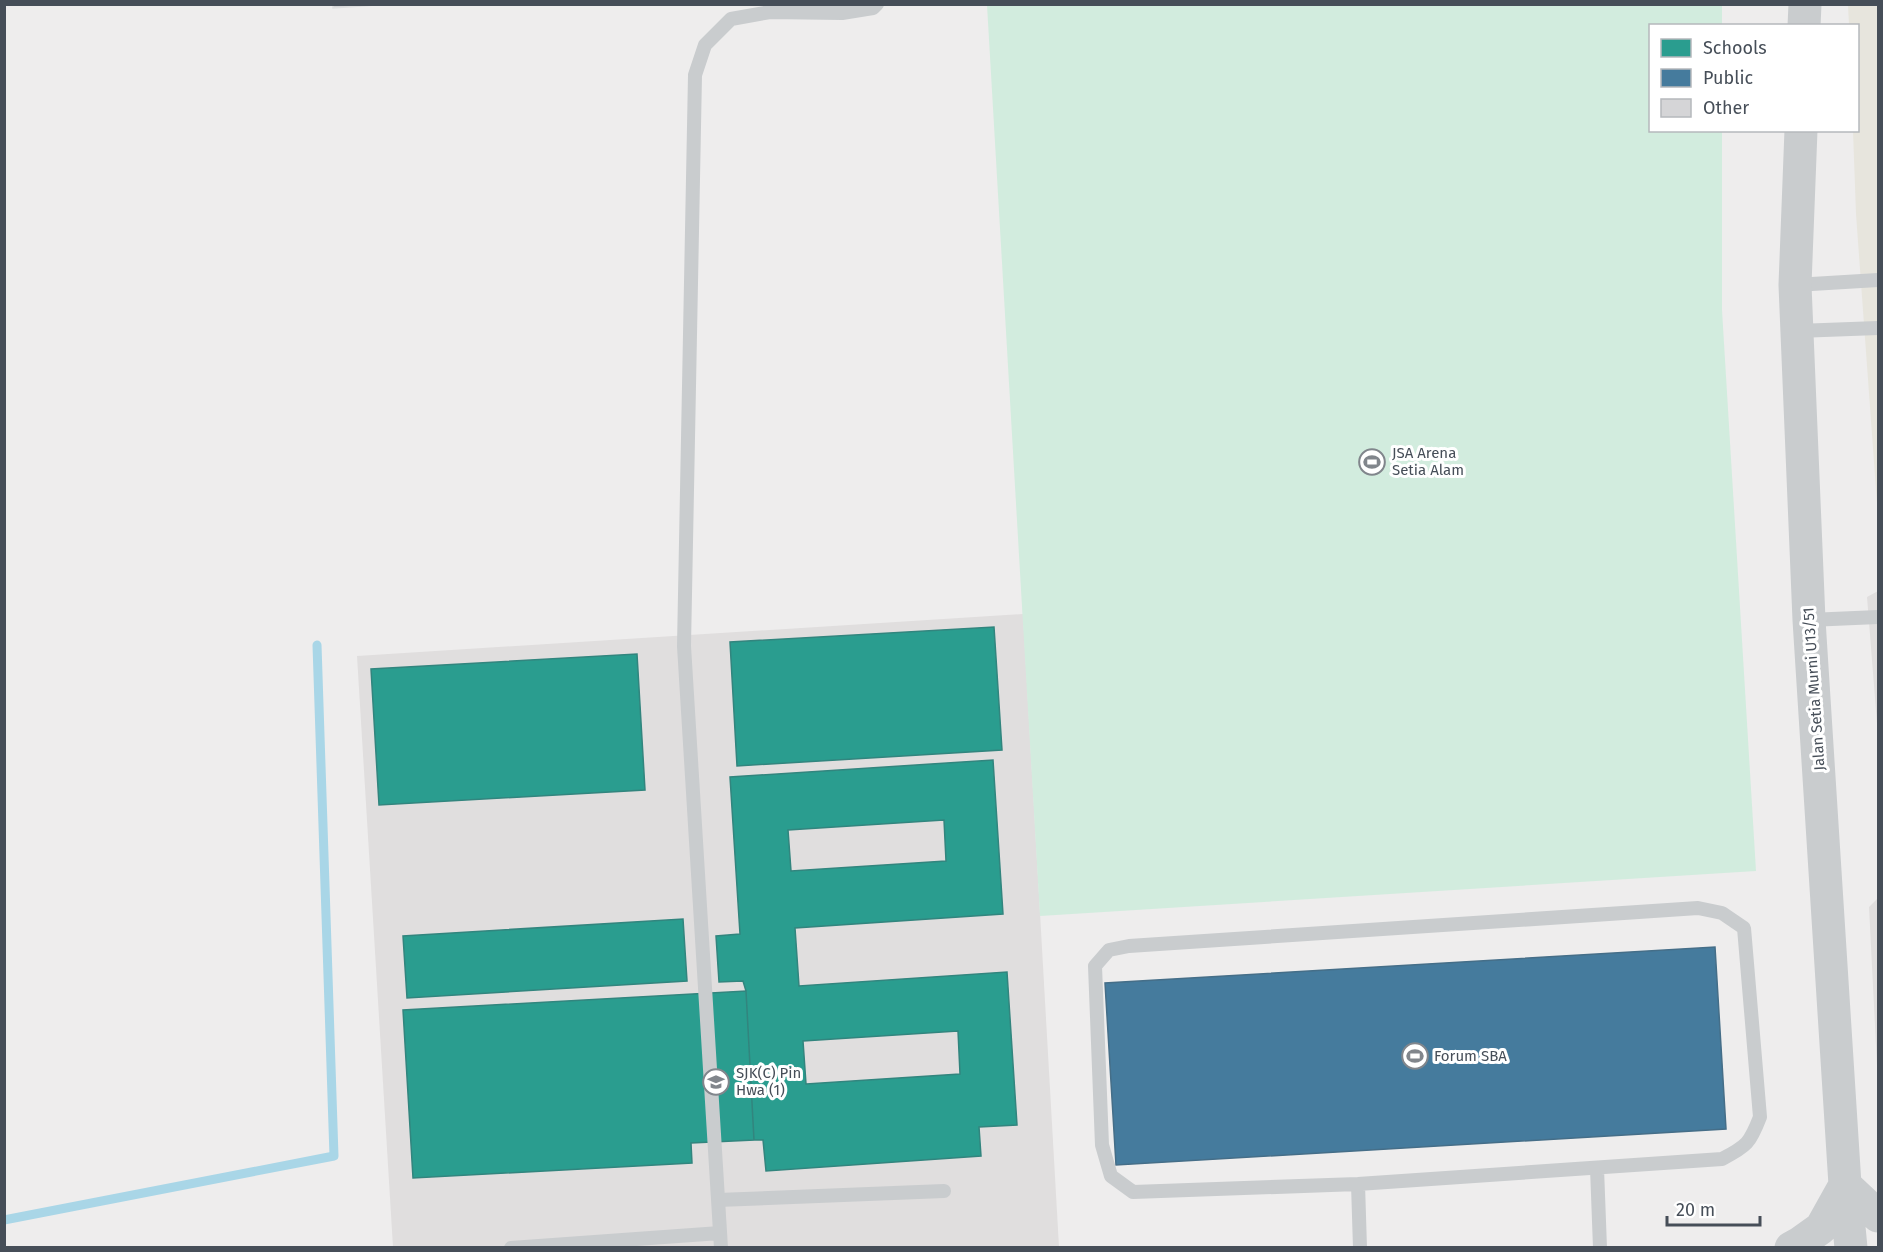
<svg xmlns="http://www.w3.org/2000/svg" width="1883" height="1252" viewBox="0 0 1883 1252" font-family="'Fira Sans',sans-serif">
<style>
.commercial{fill:#e7e5dd}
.education{fill:#e0dede}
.green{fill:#d2ecde}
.schools{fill:#2a9d8f;stroke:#32857e;stroke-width:1.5;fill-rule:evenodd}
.public{fill:#457b9d;stroke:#456e88;stroke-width:1.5}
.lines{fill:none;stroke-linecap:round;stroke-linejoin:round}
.stream{stroke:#a9d6e7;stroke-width:9}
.building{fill:#d5d5d7;stroke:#dfdfe0;stroke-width:1.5}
.service{stroke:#c9ccce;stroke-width:14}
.tertiary{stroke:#c9ccce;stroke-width:33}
.labels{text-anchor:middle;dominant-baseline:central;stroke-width:6;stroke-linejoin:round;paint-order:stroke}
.poi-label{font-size:15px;fill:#464e58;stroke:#fff;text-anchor:start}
.street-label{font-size:15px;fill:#464e58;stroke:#fff}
</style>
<rect width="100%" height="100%" fill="#eeeded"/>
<path class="commercial" d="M1848,5H1878V517L1856,214L1853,131L1858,130V26L1849,25Z"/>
<path class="education" d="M1878,591V736L1867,597Z
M1023,614L1059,1247H393L357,656Z
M1878,898V1085L1869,907Z"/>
<path class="green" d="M987,5H1722V25L1650,26V130L1722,131V310L1756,871L1040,916Z"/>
<path class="schools" d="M994,627L1002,750L737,766L730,642Z
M637,654L645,790L379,805L371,669Z
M993,760L1003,914L795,928L799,986L1007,972L1017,1125L979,1127L981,1156L766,1171L763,1140H754L746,991L743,981L719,982L716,936L740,934L730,777ZM944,820L946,861L791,871L788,830ZM958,1031L960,1074L806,1084L803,1041Z
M683,919L687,981L407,998L403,936Z
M746,991L754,1140L691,1143L692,1163L413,1178L403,1010Z"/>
<path class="public" d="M1715,947L1726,1129L1116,1165L1105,983Z"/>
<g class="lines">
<path class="stream" d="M4,1220L334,1156L317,645"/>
</g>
<path class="building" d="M333,4H390L333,8Z"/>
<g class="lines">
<path class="service" d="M1795,285L1878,280
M1797,331L1878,328
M1809,620L1878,617
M1698,908L1722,913L1744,928L1760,1117C1750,1143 1747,1146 1722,1159L1358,1184L1133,1192L1111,1176L1102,1145L1095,966L1109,950L1129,946Z
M1597,1168L1600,1248
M1358,1184L1360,1248
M718,1200L944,1191
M511,1248L720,1233
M721,1248L684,646L695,75L705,45L731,19L770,12L842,13L873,8L877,4"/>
<path class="tertiary" d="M1804,26L1805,4
M1801,130L1795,285L1809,620L1845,1185L1851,1248
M1845,1185L1878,1216
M1791,1248L1800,1243L1821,1228L1845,1185"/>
</g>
<defs>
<g id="stadium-ring" transform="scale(1.35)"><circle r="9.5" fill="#fff" stroke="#81868c" stroke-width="1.5"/><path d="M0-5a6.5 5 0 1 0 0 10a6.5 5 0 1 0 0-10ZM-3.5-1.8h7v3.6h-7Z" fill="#81868c"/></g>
<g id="school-ring" transform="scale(1.35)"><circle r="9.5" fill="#fff" stroke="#81868c" stroke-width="1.5"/><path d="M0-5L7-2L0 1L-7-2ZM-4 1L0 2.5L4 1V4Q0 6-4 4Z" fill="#81868c"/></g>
</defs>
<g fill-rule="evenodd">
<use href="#stadium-ring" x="1372" y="462"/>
<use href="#stadium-ring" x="1415" y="1056"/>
<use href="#school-ring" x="716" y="1082"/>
</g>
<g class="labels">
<g class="poi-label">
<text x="1392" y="453">JSA Arena<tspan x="1392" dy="17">Setia Alam</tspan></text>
<text x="1434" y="1056">Forum SBA</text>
<text x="736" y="1073">SJK(C) Pin<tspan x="736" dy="17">Hwa (1)</tspan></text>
</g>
<g class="street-label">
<text transform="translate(1814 689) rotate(-94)">Jalan Setia Murni U13/51</text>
</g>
</g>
<rect width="1883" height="1252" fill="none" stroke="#464e58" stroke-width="12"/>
<rect x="1649" y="24" width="210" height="108" fill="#ffffff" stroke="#b5b8bc" stroke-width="1.5"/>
<rect x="1661" y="39" width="30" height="18" fill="#2a9d8f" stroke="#b5b8bc" stroke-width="1.5"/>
<text x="1703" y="54" font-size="18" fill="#464e58">Schools</text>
<rect x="1661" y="69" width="30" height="18" fill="#457b9d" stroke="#b5b8bc" stroke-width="1.5"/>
<text x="1703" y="84" font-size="18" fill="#464e58">Public</text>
<rect x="1661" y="99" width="30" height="18" fill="#d5d5d7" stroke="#b5b8bc" stroke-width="1.5"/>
<text x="1703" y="114" font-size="18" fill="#464e58">Other</text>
<path d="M1667 1216v9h93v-9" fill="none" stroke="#464e58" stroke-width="3"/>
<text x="1676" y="1216" font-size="18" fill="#464e58" stroke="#ffffff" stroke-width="4.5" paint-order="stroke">20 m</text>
</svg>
